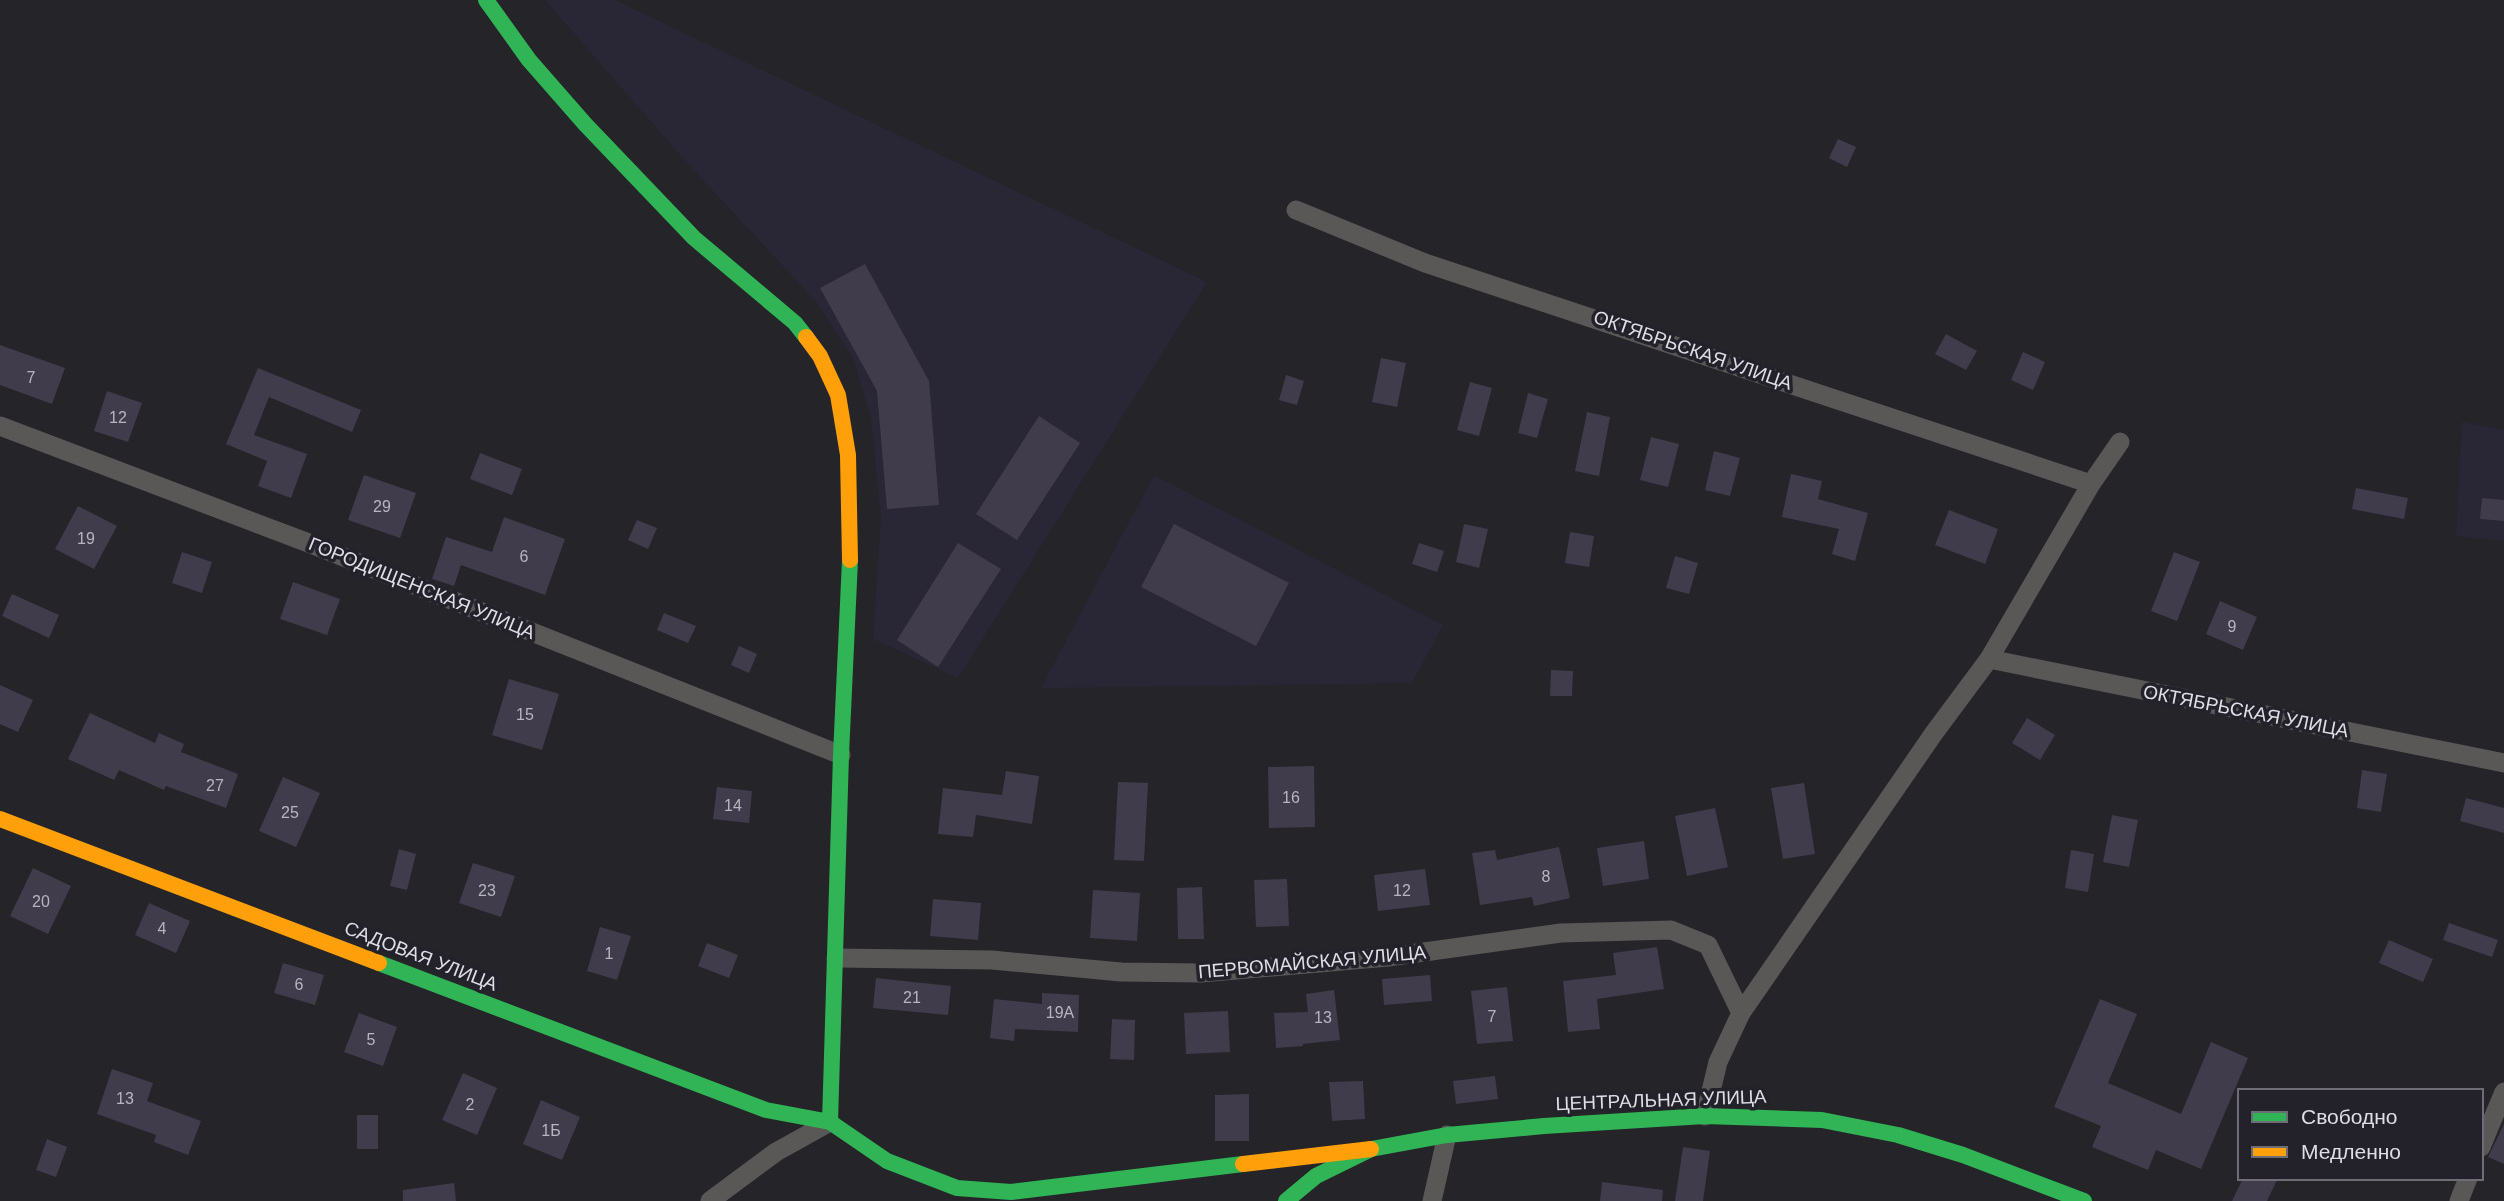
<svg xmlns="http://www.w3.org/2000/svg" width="2504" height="1201" viewBox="0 0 2504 1201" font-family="Helvetica,sans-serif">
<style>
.built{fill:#292735}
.building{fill:#403c4c}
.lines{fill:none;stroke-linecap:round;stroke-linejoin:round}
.street{stroke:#595857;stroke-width:19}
.fast{stroke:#30b455;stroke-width:16}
.slow{stroke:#ff9f0a;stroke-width:16}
.labels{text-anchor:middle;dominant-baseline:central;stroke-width:7;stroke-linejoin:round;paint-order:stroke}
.number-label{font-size:16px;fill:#b6b6be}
.street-label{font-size:19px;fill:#dedee4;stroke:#23222b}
</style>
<rect width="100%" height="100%" fill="#242429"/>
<path class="built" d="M545,0H615L1207,282L958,678L873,639L881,517L871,418L853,358L818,304L681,156Z
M2462,422L2504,430V541L2456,536Z
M1154,475L1443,625L1412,683L1041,688Z"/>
<path class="building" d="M1838,139L1856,147L1847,167L1829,158Z
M865,264L929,381L939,505L887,509L877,391L820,288Z
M1946,334L1977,351L1966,370L1935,354Z
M0,345L65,368L52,404L0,385Z
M2023,352L2045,362L2033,390L2011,380Z
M1381,358L1406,363L1397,407L1372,402Z
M258,368L361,410L352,432L269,397L254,435L307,454L291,498L258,486L267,461L226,444Z
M1286,375L1304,381L1297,405L1279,400Z
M1470,382L1492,388L1479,436L1457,430Z
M107,391L142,403L128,442L94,431Z
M1528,393L1548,399L1537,438L1518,433Z
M1587,412L1610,417L1599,476L1575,471Z
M1039,416L1080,443L1017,540L976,514Z
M1651,437L1679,444L1668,487L1640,480Z
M1714,451L1740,458L1730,496L1705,490Z
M480,453L522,469L512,495L470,479Z
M1791,474L1822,481L1818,499L1868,513L1855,561L1832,554L1839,529L1782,517Z
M364,475L416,493L400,538L348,520Z
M2356,488L2408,498L2404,519L2352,509Z
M2482,498L2504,500V521L2480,519Z
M78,506L117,526L94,569L55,549Z
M1949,510L1998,529L1985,564L1935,545Z
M504,517L565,539L545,595L461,565L454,586L432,579L446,537L492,552Z
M637,520L657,528L648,549L628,540Z
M1174,524L1289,583L1256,646L1141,587Z
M1464,524L1488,529L1479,568L1456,562Z
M1570,532L1594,536L1589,567L1565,563Z
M958,543L1001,569L938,667L897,640Z
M1419,543L1444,551L1437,572L1412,564Z
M182,552L212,562L202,593L172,583Z
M2174,552L2200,562L2177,621L2151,611Z
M1675,556L1698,563L1689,594L1666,588Z
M293,582L340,599L327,635L280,619Z
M12,594L59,615L49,638L2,616Z
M2220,601L2257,617L2243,650L2206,634Z
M664,613L696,626L688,643L657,630Z
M739,646L757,654L749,673L731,665Z
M1551,670L1573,671L1572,696H1550Z
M509,679L559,694L542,750L492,735Z
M0,685L33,700L18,732L0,724Z
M90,713L155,743L159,733L184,744L181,752L238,774L226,808L166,786L164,790L119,770L114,780L68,759Z
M2027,718L2055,735L2040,760L2012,743Z
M1314,766L1315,827L1269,828L1268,767Z
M2362,770L2387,774L2381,812L2357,808Z
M1006,771L1039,776L1032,824L976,815L973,837L938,834L943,788L1002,795Z
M283,777L320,793L296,847L259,831Z
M1118,782L1148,783L1144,861L1114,860Z
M1804,783L1815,854L1783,859L1771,788Z
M717,787L752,791L749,823L713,819Z
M2466,798L2504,808V833L2460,821Z
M1715,808L1728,867L1687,876L1675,816Z
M2112,815L2138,820L2129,867L2103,862Z
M1644,841L1649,879L1603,886L1597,848Z
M1559,847L1570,898L1534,906L1532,897L1480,905L1472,853L1495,850L1497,860Z
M399,849L416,854L407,890L390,886Z
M2071,850L2094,854L2088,892L2065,888Z
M473,863L515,876L501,917L459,903Z
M33,868L71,886L48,934L10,916Z
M1425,869L1430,905L1378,911L1374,875Z
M1287,879L1289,926L1256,927L1254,880Z
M1202,887L1204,939H1178L1177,888Z
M1093,890L1140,893L1137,941L1090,938Z
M933,899L981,903L978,940L930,936Z
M149,903L190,921L176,953L135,935Z
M2449,923L2498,940L2492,957L2443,940Z
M600,927L631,936L617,980L587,971Z
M2389,940L2433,959L2423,982L2379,963Z
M707,943L738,955L729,978L698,966Z
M1657,947L1664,989L1597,999L1600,1029L1568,1032L1563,981L1616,975L1613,953Z
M283,963L324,975L315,1005L274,993Z
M1430,975L1432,1001L1384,1005L1382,979Z
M876,978L951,986L948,1015L873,1008Z
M1507,987L1513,1041L1477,1044L1471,991Z
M1334,990L1340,1040L1303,1044V1046L1276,1048L1274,1013L1308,1012L1306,994Z
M1042,993L1079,995L1078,1032L1015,1029L1014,1041L990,1038L994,999L1042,1004Z
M2100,999L2137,1014L2108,1083L2181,1114L2211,1042L2248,1058L2201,1169L2156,1150L2148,1170L2092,1147L2101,1126L2054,1107Z
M1228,1011L1230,1052L1186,1054L1184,1013Z
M359,1013L397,1027L383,1066L344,1052Z
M1112,1019L1135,1020L1134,1060L1110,1059Z
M112,1069L153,1083L147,1101L201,1121L188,1155L154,1142L156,1135L97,1114Z
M463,1073L497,1088L477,1135L442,1120Z
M1495,1076L1498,1099L1456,1104L1453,1081Z
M1363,1081L1365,1119L1332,1121L1329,1082Z
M1249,1094V1141H1215V1095Z
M541,1100L580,1117L562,1160L523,1144Z
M357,1115H378V1149H357Z
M2504,1124V1164L2488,1157Z
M47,1139L67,1147L56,1177L36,1170Z
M1683,1147L1710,1151L1703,1201H1675Z
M2243,1178H2278L2267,1201H2232Z
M1602,1182L1663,1190L1662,1201H1600Z
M454,1183L456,1201H403V1190Z"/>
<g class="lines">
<path class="street" d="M1296,210L1425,263L2091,484
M0,426L306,542L841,755
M1989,659L2504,763
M836,958L992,960L1121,972L1201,973L1388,957L1561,933L1671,930L1708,945L1741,1013
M1705,1116L1718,1062L1741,1013L1934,733L1989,659L2091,484L2120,442
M2481,1147L2504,1092
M710,1201L776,1152L830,1122
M1432,1201L1447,1135
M2459,1201L2468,1178"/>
<path class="fast" d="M486,0L529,60L585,124L694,238L795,323L806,337
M379,963L766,1110L830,1122L887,1161L957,1188L1011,1192L1243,1164
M830,1122L841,755L850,560
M1286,1201L1316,1176L1371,1149L1447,1135L1544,1126L1705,1116L1822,1120L1898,1135L1963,1155L2084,1201"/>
<path class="slow" d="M806,337L820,356L838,395L848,455L850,560
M0,819L379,963
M1243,1164L1371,1149"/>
</g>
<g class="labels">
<g class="number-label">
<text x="31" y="377">7</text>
<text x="118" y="417">12</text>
<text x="382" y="506">29</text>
<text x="86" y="538">19</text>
<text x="524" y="556">6</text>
<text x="2232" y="626">9</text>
<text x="525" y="714">15</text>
<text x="215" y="785">27</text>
<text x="1291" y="797">16</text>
<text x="733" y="805">14</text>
<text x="290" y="812">25</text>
<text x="1546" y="876">8</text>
<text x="487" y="890">23</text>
<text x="1402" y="890">12</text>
<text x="41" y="901">20</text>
<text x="162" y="928">4</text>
<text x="609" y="953">1</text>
<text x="299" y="984">6</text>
<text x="912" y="997">21</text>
<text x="1060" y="1012">19А</text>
<text x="1492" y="1016">7</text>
<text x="1323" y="1017">13</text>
<text x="371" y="1039">5</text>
<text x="125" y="1098">13</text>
<text x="470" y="1104">2</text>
<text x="551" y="1130">1Б</text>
</g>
<g class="street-label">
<text transform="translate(1693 350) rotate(19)">ОКТЯБРЬСКАЯ УЛИЦА</text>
<text transform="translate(422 588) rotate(22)">ГОРОДИЩЕНСКАЯ УЛИЦА</text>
<text transform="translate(2246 711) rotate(11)">ОКТЯБРЬСКАЯ УЛИЦА</text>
<text transform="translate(421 956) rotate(21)">САДОВАЯ УЛИЦА</text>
<text transform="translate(1312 962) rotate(-5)">ПЕРВОМАЙСКАЯ УЛИЦА</text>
<text transform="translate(1661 1100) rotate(-2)">ЦЕНТРАЛЬНАЯ УЛИЦА</text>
</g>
</g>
<rect x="2238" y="1089" width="245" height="91" fill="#23222b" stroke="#6e6d75" stroke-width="2"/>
<rect x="2252" y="1112" width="35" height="10" fill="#30b455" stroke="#6e6d75" stroke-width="2"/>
<text x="2301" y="1124" font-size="21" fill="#dedee4">Свободно</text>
<rect x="2252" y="1147" width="35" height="10" fill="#ff9f0a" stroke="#6e6d75" stroke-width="2"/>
<text x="2301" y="1159" font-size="21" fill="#dedee4">Медленно</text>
</svg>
